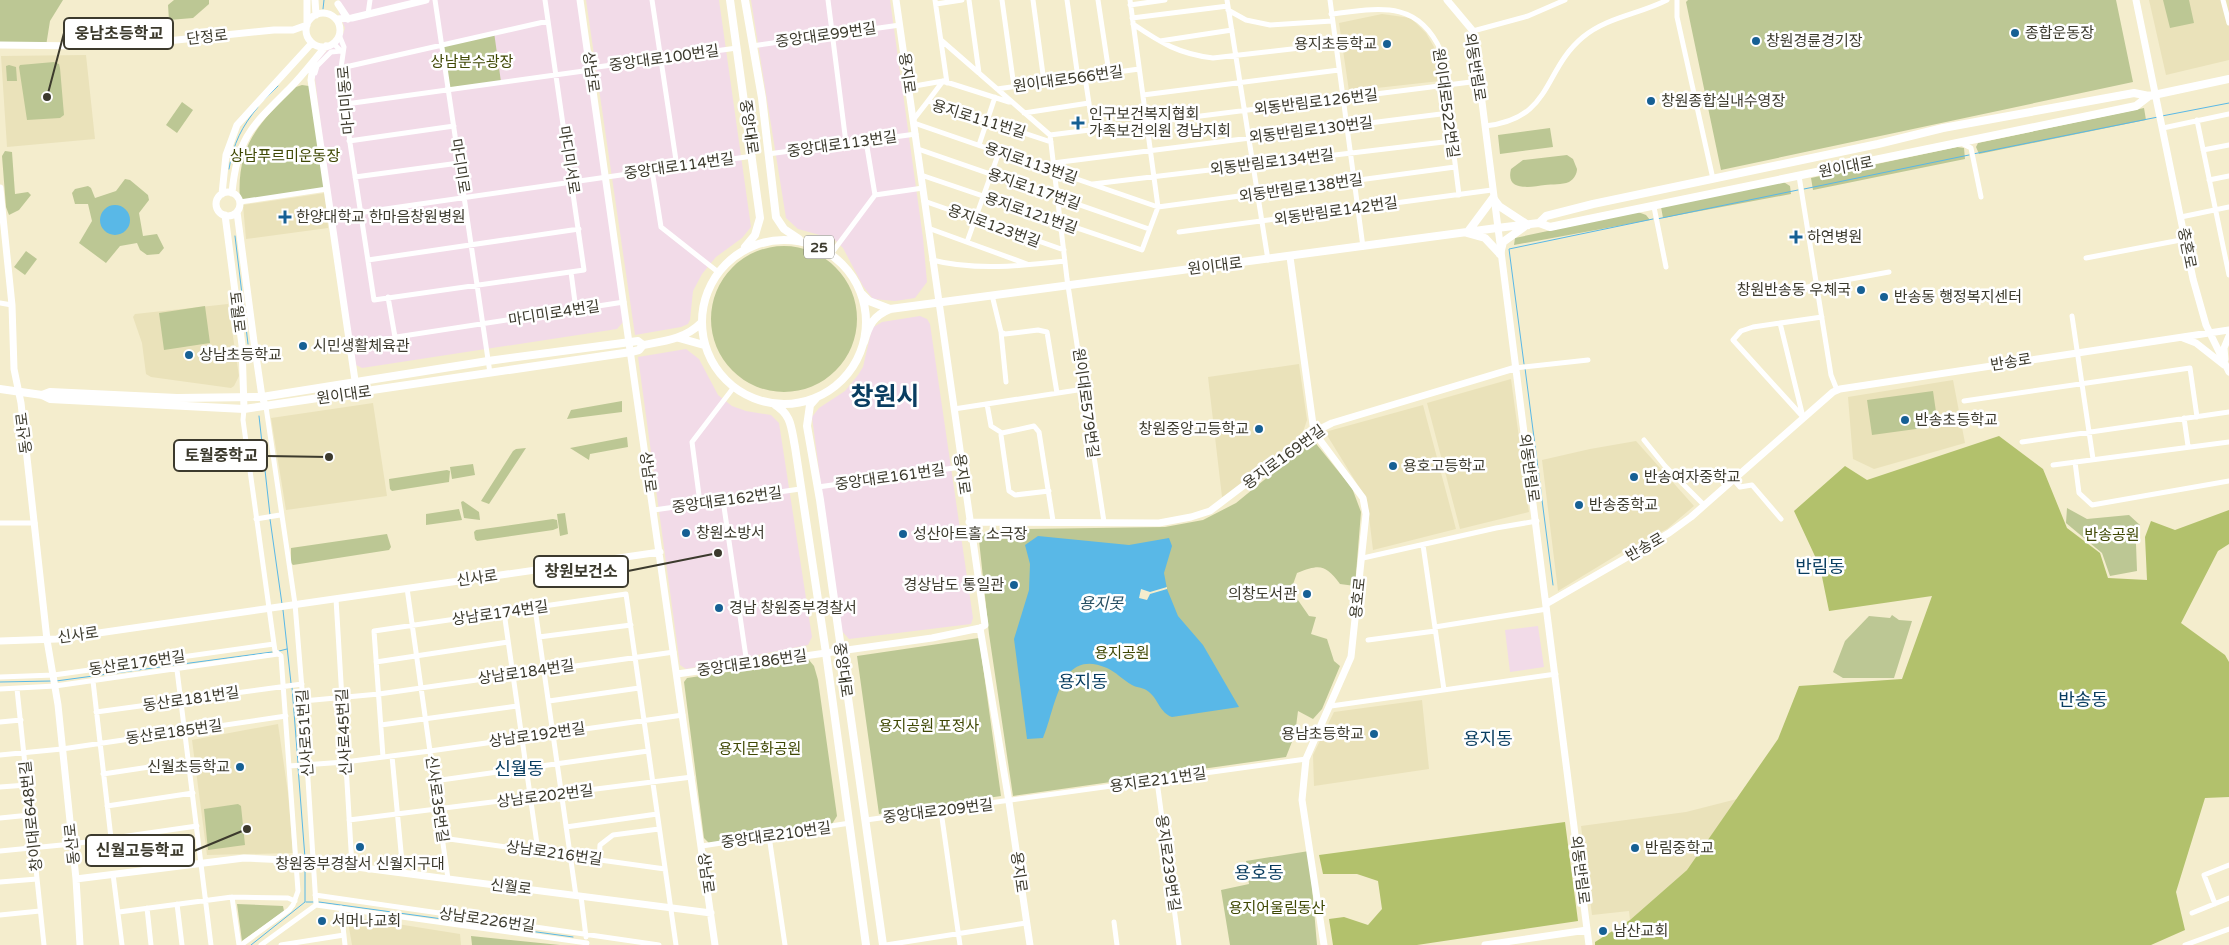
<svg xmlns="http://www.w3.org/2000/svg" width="2229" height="945" viewBox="0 0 2229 945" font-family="'Varela Round','Noto Sans KR',sans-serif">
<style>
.commercial{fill:#f2dbe8}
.built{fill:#eae2ba}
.green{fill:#bcc794}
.forest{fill:#b2c16c}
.water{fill:#59b8e7}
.pier{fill:#f4edcd}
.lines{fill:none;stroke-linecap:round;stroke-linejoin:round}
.stream{stroke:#59b8e7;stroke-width:1}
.street{stroke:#fff;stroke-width:5}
.secondary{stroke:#fff;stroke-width:7}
.primary{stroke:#fff;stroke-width:8}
.poi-dot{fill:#166094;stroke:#fff;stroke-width:2}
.labels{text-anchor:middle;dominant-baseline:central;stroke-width:5;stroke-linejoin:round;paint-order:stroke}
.shield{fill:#fff;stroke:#76756c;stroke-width:1}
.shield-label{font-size:14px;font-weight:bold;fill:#3c3a2d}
.poi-label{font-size:15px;fill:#3c3a2d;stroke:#fff;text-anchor:start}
.street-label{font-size:15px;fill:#3c3a2d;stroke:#fff}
.park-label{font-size:15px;fill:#3f4804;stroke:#fff}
.water-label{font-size:16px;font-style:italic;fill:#264f63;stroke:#fff}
.quarter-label{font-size:18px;fill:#093d60;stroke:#fff}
.town-label{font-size:25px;font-weight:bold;fill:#093d60;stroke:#fff}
.leader{fill:none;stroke:#3c3a2d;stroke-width:2}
.callout-dot{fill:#3c3a2d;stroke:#fff;stroke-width:2}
.callout{fill:#fff;stroke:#3c3a2d;stroke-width:2}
.callout-label{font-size:16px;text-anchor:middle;font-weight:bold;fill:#3c3a2d}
</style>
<rect width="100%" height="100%" fill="#f4edcd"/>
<path class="commercial" d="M340,0H579L624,321L617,329L362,368L356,365L332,214L314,71L318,60L343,34L345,28L339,13Z
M586,0H719L751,227L742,238L716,257L702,274L693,291L690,320L688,324L681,327L635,335Z
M751,0H890L923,238L927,282L915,298L895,301L873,299L863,286L843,248L834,239L798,229L786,218Z
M920,316L927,319L930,324L973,618L971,624L849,639L840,629L812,417L819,408L845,391L858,375L863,367L872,328L882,322Z
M686,349L699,359L718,395L732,406L746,411L771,415L779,423L812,637L808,645L686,669L680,665L638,357Z
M1538,626L1544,667L1510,672L1505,630Z"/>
<path class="built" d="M2149,0H2229V60L2166,75Z
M1382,14L1411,18L1426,33L1438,54L1440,81L1349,91L1339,23Z
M86,55L95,139L7,147L1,56Z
M325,193L328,228L246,239L243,205Z
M228,304L239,376L234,386L231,388L151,377L146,374L142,343L133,317L135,314Z
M1299,364L1307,420L1303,432L1278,455L1226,496L1222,497L1208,377Z
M1511,379L1529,512L1460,529L1427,403Z
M1953,380L1965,443L1874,469L1853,459L1848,397Z
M373,403L387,496L286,510L271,418Z
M1423,405L1456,529L1373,550L1367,500L1325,432Z
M1636,441L1694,506L1667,529L1627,549L1558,591L1542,460L1590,449Z
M1422,700L1429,769L1314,786L1313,755L1334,712Z
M278,724L288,793L293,853L207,855L192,740Z
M1737,799L1687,870L1630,920L1629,911L1592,915L1581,826L1686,812Z
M347,916L460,934L461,945H352Z"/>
<path class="green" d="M0,0H63L50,21L46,46L0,45Z
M174,0H209V4L193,18L169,20L168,5Z
M1688,0H2116L2133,82L1721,170L1686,2Z
M2163,0H2189L2194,23L2170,28Z
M494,32L501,82L448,89L442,46Z
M54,62L59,64L60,68L64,115L60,118L27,120L19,67L20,65Z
M9,65L16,67L17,81H7L6,66Z
M302,85L309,86L327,189L240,202C236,145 258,124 296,87Z
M182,102L193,110L177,133L166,125Z
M2144,108L2146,120L1979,154L1976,147L1978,143Z
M1550,128L1553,147L1500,154L1498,135Z
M1957,147L1964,148L1965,159L1813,190L1811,178Z
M5,151L12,152L15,194L28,192L31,195L19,210L9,215L6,207L2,156Z
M1567,155L1573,159L1577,169C1577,174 1574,179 1569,182C1562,185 1552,184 1545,185C1531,187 1505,192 1511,169L1523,160Z
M125,179L130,180L148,195L149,200L139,213L143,236L157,234L164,248L159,254L147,255L140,250L137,243L120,246L106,263L79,243L92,221L88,204H75L72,193L75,189L88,186L91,188L95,198L116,191Z
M1782,181L1790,186L1791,194L1663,218L1661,207Z
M1638,212L1646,215L1650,220L1514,245L1515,238Z
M711 319a73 73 0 1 1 146 0a73 73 0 1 1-146 0Z
M26,251L37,259L25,275L14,267Z
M205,306L210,343L164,350L159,313Z
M1933,391L1938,426L1872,435L1867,400Z
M622,401V412L567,419L571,410Z
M627,437L628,447L590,454L589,460L570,448Z
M1313,440L1352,488L1361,512L1355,586L1340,584C1325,564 1320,564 1297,573L1291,590L1309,616L1316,617L1311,634L1327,639L1334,661L1340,666L1322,709L1313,719L1298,711L1295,734L1286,757L1013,796L989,634L979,540L987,531L1026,529L1165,527L1203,520L1236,503Z
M526,448L489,504L481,501L513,451L516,449Z
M473,464L475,475L452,479L450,467Z
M447,470L450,471L449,482L392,491L390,489L389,479Z
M463,501L479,512L480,520L464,518L461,502Z
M2067,508L2087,519L2129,515L2140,525L2131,534L2136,544L2137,571L2110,576L2102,553L2066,523Z
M459,509L462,520L426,525V514Z
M565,513L568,534L560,536L557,514Z
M553,519L557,520L558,528L553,530L477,541L475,539L474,532L476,530Z
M387,534L391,547L389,550L293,565L291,563V548Z
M1892,615L1899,620L1912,621L1894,678H1843L1833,672L1845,641L1869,616L1890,618Z
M979,638L1001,796L879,814L857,656Z
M809,660L814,666L818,680L837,816L832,824L709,843L704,838L684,682L687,678Z
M238,804L241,806L245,845L208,850L204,809Z
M1309,851L1317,945H1230L1221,890L1249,884L1246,861Z
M237,904L283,906L284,911L242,941Z
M471,936L560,945H472Z"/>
<path class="forest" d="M1999,436L2043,469L2067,528L2100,553L2108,578L2147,580L2145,537L2151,521L2175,530L2229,510V544L2218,551L2181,623L2225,655L2229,662V797L2205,798L2176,892L2185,930L2151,945H1595V942L1630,920L1687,870L1778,739L1799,686L1902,679L1932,596L1829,611L1820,567L1794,511L1845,466L1867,480Z
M1565,822L1578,921L1417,945H1333L1329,919L1344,917L1368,925L1382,909L1378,881L1357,874H1323L1319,855Z"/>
<path class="water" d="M100 220a15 15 0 1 1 30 0a15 15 0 1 1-30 0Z
M1038,536L1129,545L1169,538L1172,546L1164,573L1167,589L1178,616L1203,645L1239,707L1172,717C1160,713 1158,699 1149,692C1144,687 1137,688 1132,685C1123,680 1116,672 1107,668C1059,647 1056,708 1043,738L1027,739L1014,639L1029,590L1030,564L1025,545Z"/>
<path class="pier" d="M1167,587V589L1150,594L1147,600L1139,598L1141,589L1150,592Z"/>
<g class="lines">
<path class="stream" d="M323,9L324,0
M264,100L278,86
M2162,116L2229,103
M1973,154L2158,117
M229,169C233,144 242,126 258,107
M1804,189L1969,155
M1657,219L1798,190
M235,236L248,344
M1524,364L1509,249L1653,219
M1525,368L1553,585
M259,416L270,515
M270,519L282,604
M283,610L291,683
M279,651L287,649
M56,681L272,652
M0,682L52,681
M292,687L298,763
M298,767L305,858
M306,902H315
M319,902L573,937
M251,945L305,902V864"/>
<path class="street" d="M435,0L490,373
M652,0L677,167
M828,0L846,143
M935,0L947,83
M969,0L979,73
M1002,0L1014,87
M1033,0L1044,82
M1067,0L1078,78
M1098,0L1109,73
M1227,0L1268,260
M1330,0L1363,247
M1677,0V17L1713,179
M2223,0L2229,23
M936,4L962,0
M1130,5L1165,0
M1228,10L1246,20L1270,25L1332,21
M368,14L370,0
M1331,14C1381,8 1418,0 1441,51L1459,195
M1132,18L1228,6
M1133,24C1161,43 1179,54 1213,58L1335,44
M1473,31L1528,16L1565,0
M339,35L344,47L341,68L350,143L374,300L584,270L545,0
M941,40L1050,135L1067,279L1104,522
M1160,41L1232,30
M333,43L341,51
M752,46L900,25
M341,68L548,21
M590,68L737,48
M315,73L317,66L331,52L341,51
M1085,77L1093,130
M909,87L943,81L1009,102
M997,89L1139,69
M1143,95L1339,70
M928,101L943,81
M346,104L591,70
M1024,113L1089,103
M914,119L928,101L1051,142
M2197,120L2229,275
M914,123L1158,207L1455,167
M1485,126C1553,119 1542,71 1583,37C1607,17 1640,14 1667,0
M2163,128L2229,114
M1050,135L1479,81
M349,141L454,126
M1961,143L1971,148L1981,197
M979,145L995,97
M918,149L1149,229
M2203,150L2229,145
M768,154L916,134
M1053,163L1449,113
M652,170L661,227L718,272
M921,175L1142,250L1158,207L1130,0
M1799,176L1831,375L1837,390
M355,177L459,163
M2209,180L2229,176
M1093,184L1452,141
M875,195L923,188
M924,201L1064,250
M240,202L327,189
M1654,207L1666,267
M330,217L753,156
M2181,217L2229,207
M928,228L1027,264
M1179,232L1492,190
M967,242L999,152
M831,254L875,195L866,141
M2086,258L2186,239
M368,260L579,229
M932,260C975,271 1021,266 1065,261
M571,272L576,310
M1791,290L1889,272
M992,295L1001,332L1005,334L1038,330L1047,332L1057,393
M388,297L395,337
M0,303L12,305
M2072,316L2093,459
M1780,323L1803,417
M1001,332L1006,382
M351,344L624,302
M1515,368L1588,360
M1964,401L2190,368L2197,417
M987,404L991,426L1002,433
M954,409L1084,389
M1803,417L1733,340L1741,331L1753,327L1822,317
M2184,418L2188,446
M1002,433L1034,426L1039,432L1053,521
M1002,433L1001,435L1009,491L1015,495L1049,491
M1644,440L1665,466L1704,505
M2022,442L2229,412
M2075,462L2079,493L2092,505L2229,481
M2053,465L2229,442
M1733,479L1740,487L1752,485L1781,519
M818,487L961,467
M723,500L747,664
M700,503L692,442L734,387
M654,510L800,489
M256,519L280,515
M0,523H35
M1423,545L1444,690
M1363,558L1496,528L1537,521
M407,588L448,879
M336,599L352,866
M535,608L576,896
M504,612L538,851
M1435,627L1547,609
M539,637L631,625
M1368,640L1435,631
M376,662L508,642
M177,670L211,945
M0,677L54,675L274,644
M93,681L111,838
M0,689L55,686L278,654
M17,689L44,945
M303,701L379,694L674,652
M549,701L639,688
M1331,706L1556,674
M96,712L302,684
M0,722L21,720
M381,725L517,706
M0,755L62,749L286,716
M392,756L403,873
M383,757L374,631L626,594L676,945
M289,766L345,762L430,751L683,715
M103,774L189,761
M434,781L648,751
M1157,781L1179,945
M0,787L27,785
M107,806L193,793
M941,811L960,945
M0,818L30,815
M349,820L692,777
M866,820L1306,759
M566,827L657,814
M769,836L785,945
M442,838L665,869
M702,846L850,823
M0,851L72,844L197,826
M599,860L600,845L613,835L659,829
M113,874L122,945
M0,882L37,879
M315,895L659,945
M581,896L586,937
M232,897L239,945
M177,904L182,945
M2215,904L2204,875L2229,865
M316,905L587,943
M147,908L151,945
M341,908L345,945
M119,912L232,897L288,898L295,901
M2192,913L2229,898
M0,915L40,911
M1114,922L1117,945
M241,945L289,910L293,905L298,891L281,656L275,651L274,644L243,420L244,409
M261,945L316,905L303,701L295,604L266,407
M281,945L344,935
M886,945L1026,923
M2185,945L2229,929"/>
<path class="secondary" d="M315,0L316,15
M580,0L715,945
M896,0L985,625L980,628L1009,802L1030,945
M1447,0L1473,31L1589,945
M2136,0L2193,279L2206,325L2229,372
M338,4L348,19
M306 30a17 17 0 1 1 34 0a17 17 0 1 1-34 0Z
M337,19L352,18L426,0
M307,22V0
M0,45L85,46L167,41L274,30H293L307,25
M314,61L311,80L357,394
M0,188L12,305L14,369L21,403L47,640L58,705L76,879L80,945
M216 204a12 12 0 1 1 24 0a12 12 0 1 1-24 0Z
M232,193C237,137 253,125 290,88C303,75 314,60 326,46
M222,194L226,155L237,125L312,43
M237,212L254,342L262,397L266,407
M225,215L242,345L244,409
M1290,257L1314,432L1363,498L1366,514L1351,657L1306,759L1302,800L1324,945
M2183,338L2196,343L2224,365
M2225,359L2224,348L2229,336
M969,522L1159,523L1191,517L1210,511L1314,432L1332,423L1515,368
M1546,604L1669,533L1691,517L1833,392L1840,389L2229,330
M0,641L57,639L660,552
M677,674L932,638L980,628
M76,879L244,858L310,861L711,913
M1485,945L1587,930"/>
<path class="primary" d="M730,0L760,218L755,235L745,247
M745,0L762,98L776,217L784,229L799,239
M1539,223L1546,216L1593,204L1878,144L1943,128L2134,93L2149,96L2229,79
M702 322a82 82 0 1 1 164 0a82 82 0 1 1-164 0Z
M1500,254L1485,238L1467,233L1493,198L1499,206L1528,225
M1500,254L1503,242L1524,227
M862,294L869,301L890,309
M679,338L704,345
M864,342C869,325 873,316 890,309L1497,228L1539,223L1550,227L2136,106L2149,96
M0,389L42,395L50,399L244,409L631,352L639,350L643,345C665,341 685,339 701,323
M42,395L50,392L177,398L262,397L488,361L638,341L643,345
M817,397L810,405L807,426L820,500L883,945
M774,404C792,415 791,427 795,447L826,653L866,945"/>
</g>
<g class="poi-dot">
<circle cx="2015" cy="33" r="5"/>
<circle cx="1756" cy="41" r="5"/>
<circle cx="1387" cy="44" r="5"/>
<circle cx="1651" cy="101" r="5"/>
<path d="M1075.5 115.5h5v5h5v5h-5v5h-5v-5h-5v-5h5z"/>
<path d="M282.5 209.5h5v5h5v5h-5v5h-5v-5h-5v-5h5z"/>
<path d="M1793.5 229.5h5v5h5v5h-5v5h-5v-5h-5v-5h5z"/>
<circle cx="1861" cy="290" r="5"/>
<circle cx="1884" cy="297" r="5"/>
<circle cx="303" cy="346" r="5"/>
<circle cx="189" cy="355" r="5"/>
<circle cx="1905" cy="420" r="5"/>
<circle cx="1259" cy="429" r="5"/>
<circle cx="1393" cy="466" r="5"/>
<circle cx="1634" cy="477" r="5"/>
<circle cx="1579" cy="505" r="5"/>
<circle cx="686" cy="533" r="5"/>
<circle cx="903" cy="534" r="5"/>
<circle cx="1014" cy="585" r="5"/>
<circle cx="1307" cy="594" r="5"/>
<circle cx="719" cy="608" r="5"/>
<circle cx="1374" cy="734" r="5"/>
<circle cx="240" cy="767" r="5"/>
<circle cx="360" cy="847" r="5"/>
<circle cx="1635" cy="848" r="5"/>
<circle cx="322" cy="921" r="5"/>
<circle cx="1603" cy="931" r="5"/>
</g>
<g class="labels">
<rect class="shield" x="804" y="235.5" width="30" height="23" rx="4"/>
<g class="shield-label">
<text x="819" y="247">25</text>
</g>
<g class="poi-label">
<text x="2025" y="33">종합운동장</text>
<text x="1766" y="41">창원경륜경기장</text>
<text x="1377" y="44" text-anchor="end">용지초등학교</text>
<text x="1661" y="101">창원종합실내수영장</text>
<text x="1089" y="114">인구보건복지협회<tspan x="1089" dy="17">가족보건의원 경남지회</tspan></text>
<text x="296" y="217">한양대학교 한마음창원병원</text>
<text x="1807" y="237">하연병원</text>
<text x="1851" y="290" text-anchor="end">창원반송동 우체국</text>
<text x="1894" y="297">반송동 행정복지센터</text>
<text x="313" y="346">시민생활체육관</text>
<text x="199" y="355">상남초등학교</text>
<text x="1915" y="420">반송초등학교</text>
<text x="1249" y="429" text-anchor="end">창원중앙고등학교</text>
<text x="1403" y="466">용호고등학교</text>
<text x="1644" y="477">반송여자중학교</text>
<text x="1589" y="505">반송중학교</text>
<text x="696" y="533">창원소방서</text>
<text x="913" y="534">성산아트홀 소극장</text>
<text x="1004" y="585" text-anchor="end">경상남도 통일관</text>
<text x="1297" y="594" text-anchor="end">의창도서관</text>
<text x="729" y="608">경남 창원중부경찰서</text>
<text x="1364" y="734" text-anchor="end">용남초등학교</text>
<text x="230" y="767" text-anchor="end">신월초등학교</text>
<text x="1645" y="848">반림중학교</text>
<text x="360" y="864" text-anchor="middle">창원중부경찰서 신월지구대</text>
<text x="332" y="921">서머나교회</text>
<text x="1613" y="931">남산교회</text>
</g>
<g class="street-label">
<text transform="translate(826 35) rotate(-8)">중앙대로99번길</text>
<text transform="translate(207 37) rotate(-6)">단정로</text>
<text transform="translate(664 58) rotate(-8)">중앙대로100번길</text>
<text transform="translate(1475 67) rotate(81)">외동반림로</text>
<text transform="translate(591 72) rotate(82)">상남로</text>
<text transform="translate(907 73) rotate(82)">용지로</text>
<text transform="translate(1068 79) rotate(-8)">원이대로566번길</text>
<text transform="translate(346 100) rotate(-95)">마디미동로</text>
<text transform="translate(1316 102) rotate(-7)">외동반림로126번길</text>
<text transform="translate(1446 103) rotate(82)">원이대로522번길</text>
<text transform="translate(979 119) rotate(17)">용지로111번길</text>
<text transform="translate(749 127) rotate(82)">중앙대로</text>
<text transform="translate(1311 130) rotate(-7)">외동반림로130번길</text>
<text transform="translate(842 144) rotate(-8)">중앙대로113번길</text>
<text transform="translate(569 160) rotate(81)">마디미서로</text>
<text transform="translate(1272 162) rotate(-7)">외동반림로134번길</text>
<text transform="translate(1031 163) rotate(19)">용지로113번길</text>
<text transform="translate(460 166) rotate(81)">마디미로</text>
<text transform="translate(679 166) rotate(-8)">중앙대로114번길</text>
<text transform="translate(1846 167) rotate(-11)">원이대로</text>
<text transform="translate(1301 188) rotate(-8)">외동반림로138번길</text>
<text transform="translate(1034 189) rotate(19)">용지로117번길</text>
<text transform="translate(1336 211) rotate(-8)">외동반림로142번길</text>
<text transform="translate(1031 213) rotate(19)">용지로121번길</text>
<text transform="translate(994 226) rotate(20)">용지로123번길</text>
<text transform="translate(2187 248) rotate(79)">충혼로</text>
<text transform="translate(1215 266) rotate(-7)">원이대로</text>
<text transform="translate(237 312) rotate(83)">토월로</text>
<text transform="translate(554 313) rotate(-9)">마디미로4번길</text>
<text transform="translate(2011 362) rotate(-9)">반송로</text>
<text transform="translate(344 395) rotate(-8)">원이대로</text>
<text transform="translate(1086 403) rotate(82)">원이대로579번길</text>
<text transform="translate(24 433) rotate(-97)">동산로</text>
<text transform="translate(1284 457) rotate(-36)">용지로169번길</text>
<text transform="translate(1529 468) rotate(82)">외동반림로</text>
<text transform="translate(648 472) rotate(82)">상남로</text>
<text transform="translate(962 474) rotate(82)">용지로</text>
<text transform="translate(890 477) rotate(-8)">중앙대로161번길</text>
<text transform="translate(727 500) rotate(-8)">중앙대로162번길</text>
<text transform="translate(1645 547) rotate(-30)">반송로</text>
<text transform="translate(477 578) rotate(-8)">신사로</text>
<text transform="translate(1358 598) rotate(-84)">용호로</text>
<text transform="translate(500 613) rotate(-8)">상남로174번길</text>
<text transform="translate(78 635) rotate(-8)">신사로</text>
<text transform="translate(137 663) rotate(-8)">동산로176번길</text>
<text transform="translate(752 663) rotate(-8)">중앙대로186번길</text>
<text transform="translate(843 670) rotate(82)">중앙대로</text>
<text transform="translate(526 672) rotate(-8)">상남로184번길</text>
<text transform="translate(191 699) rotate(-8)">동산로181번길</text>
<text transform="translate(174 732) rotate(-8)">동산로185번길</text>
<text transform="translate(344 732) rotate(-93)">신사로45번길</text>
<text transform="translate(305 733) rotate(-94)">신사로51번길</text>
<text transform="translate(537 735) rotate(-8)">상남로192번길</text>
<text transform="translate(1158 780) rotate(-8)">용지로211번길</text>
<text transform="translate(545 796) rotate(-7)">상남로202번길</text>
<text transform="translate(437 799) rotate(82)">신사로35번길</text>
<text transform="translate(938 811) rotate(-7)">중앙대로209번길</text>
<text transform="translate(31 816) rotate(-96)">창이대로648번길</text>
<text transform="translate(776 835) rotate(-8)">중앙대로210번길</text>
<text transform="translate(72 844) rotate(-96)">동산로</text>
<text transform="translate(554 853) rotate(8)">상남로216번길</text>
<text transform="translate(1168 863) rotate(82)">용지로239번길</text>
<text transform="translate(1580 870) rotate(83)">외동반림로</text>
<text transform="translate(1019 872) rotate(82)">용지로</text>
<text transform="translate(706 873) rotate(82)">상남로</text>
<text transform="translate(511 887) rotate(7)">신월로</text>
<text transform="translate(487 920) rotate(8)">상남로226번길</text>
</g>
<g class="park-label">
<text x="472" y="62">상남분수광장</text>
<text x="285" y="156">상남푸르미운동장</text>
<text x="2112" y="535">반송공원</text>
<text x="1122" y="653">용지공원</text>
<text x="929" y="726">용지공원 포정사</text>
<text x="760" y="749">용지문화공원</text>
<text x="1277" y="908">용지어울림동산</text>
</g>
<g class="water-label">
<text x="1101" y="604">용지못</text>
</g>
<g class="quarter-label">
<text x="1820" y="567">반림동</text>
<text x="1083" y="682">용지동</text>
<text x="2083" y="700">반송동</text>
<text x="1488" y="739">용지동</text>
<text x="519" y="769">신월동</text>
<text x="1259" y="873">용호동</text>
</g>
<g class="town-label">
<text x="885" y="397">창원시</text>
</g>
</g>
<path class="leader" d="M47 97L64 33M329 457L267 456M718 553L628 571M247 829L194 851"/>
<g class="callout-dot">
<circle cx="47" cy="97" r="5"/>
<circle cx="329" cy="457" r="5"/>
<circle cx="718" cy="553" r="5"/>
<circle cx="247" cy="829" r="5"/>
</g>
<g class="callout">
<rect x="64" y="18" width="109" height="31" rx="5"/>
<rect x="174" y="440" width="93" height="31" rx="5"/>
<rect x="534" y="556" width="94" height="31" rx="5"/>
<rect x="86" y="835" width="108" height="31" rx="5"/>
</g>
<g class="callout-label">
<text x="119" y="39">웅남초등학교</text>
<text x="221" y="461">토월중학교</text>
<text x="581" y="577">창원보건소</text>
<text x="140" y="856">신월고등학교</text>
</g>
</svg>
